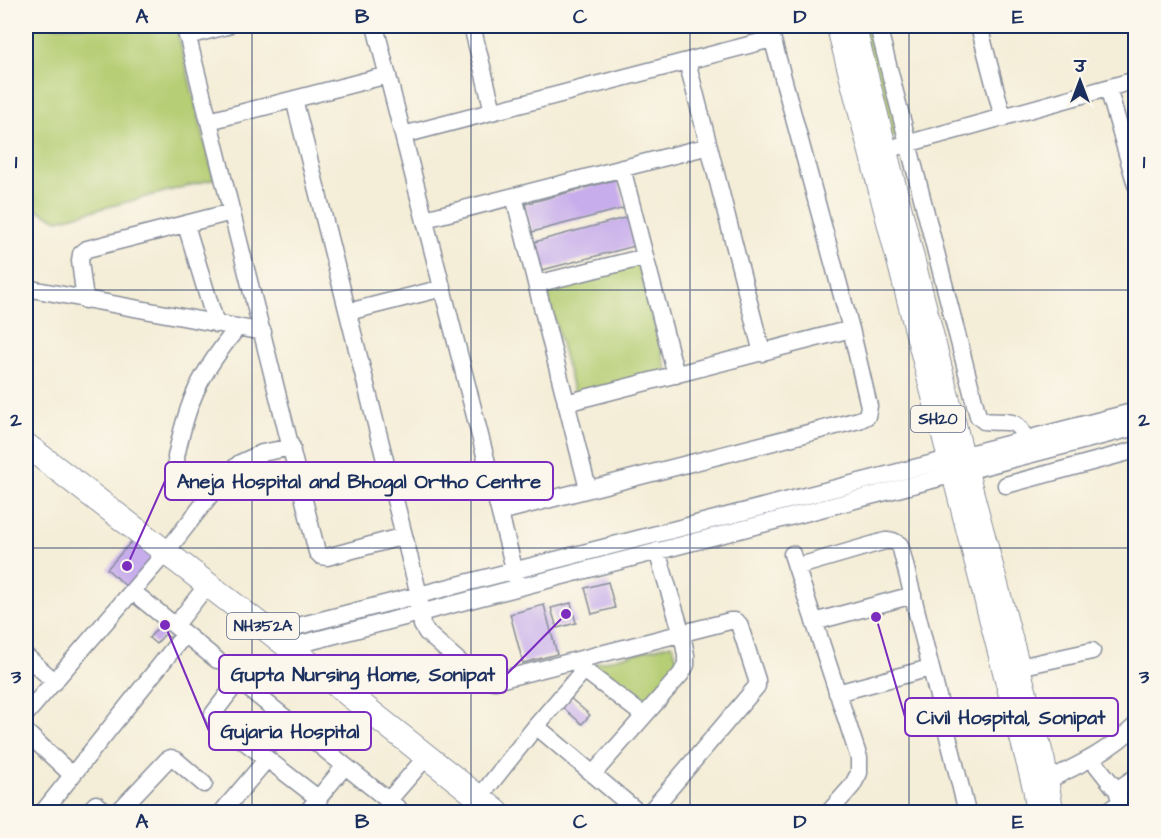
<svg xmlns="http://www.w3.org/2000/svg" width="1161" height="838" viewBox="0 0 1161 838" font-family="'Architects Daughter','Playpen Sans Deva',sans-serif">
<style>
.green{fill:#b6ce74;stroke:#687e69;stroke-width:1.5}
.building{fill:#c7adeb}
.lines{fill:none;stroke-linecap:round;stroke-linejoin:round}
.minor-casing{stroke:#888e9a;stroke-width:19}
.major-casing{stroke:#888e9a;stroke-width:23}
.highway-casing{stroke:#888e9a;stroke-width:26}
.minor{stroke:#fff;stroke-width:16}
.major{stroke:#fff;stroke-width:21}
.highway{stroke:#fff;stroke-width:24}
.grid{fill:none;stroke:#1b2f5e;stroke-width:1.5;stroke-opacity:0.55}
.labels{text-anchor:middle;dominant-baseline:central;stroke-width:5;stroke-linejoin:round;paint-order:stroke}
.shield{fill:#fbf7ec;stroke:#5e6b89;stroke-width:1.5}
.shield-label{font-size:16px;font-weight:bold;fill:#1b2f5e}
.leader{fill:none;stroke:#7b2cbf;stroke-width:2}
.callout-dot{fill:#7b2cbf;stroke:#fbf7ec;stroke-width:2}
.callout{fill:#fbf7ec;stroke:#7b2cbf;stroke-width:2}
.callout-label{font-size:20px;text-anchor:middle;font-weight:bold;fill:#1b2f5e}
.neatline{fill:none;stroke:#1b2f5e;stroke-width:2}
.grid-label{font-size:20px;text-anchor:middle;font-weight:bold;fill:#1b2f5e}
</style>
<rect width="100%" height="100%" fill="#fbf7ec"/>
<filter id="ink" filterUnits="userSpaceOnUse"><feTurbulence type="fractalNoise" baseFrequency=".0167" numOctaves="2"/><feDisplacementMap in="SourceGraphic" scale="12" xChannelSelector="R" yChannelSelector="G"/><feConvolveMatrix kernelMatrix="1 2 1 2 8 2 1 2 1" color-interpolation-filters="sRGB"/></filter>
<filter id="wash" filterUnits="userSpaceOnUse"><feTurbulence type="fractalNoise" baseFrequency=".008" numOctaves="4" result="noise"/><feDisplacementMap in="SourceGraphic" scale="24" xChannelSelector="R" yChannelSelector="G"/><feGaussianBlur stdDeviation="1.35" result="paint"/><feColorMatrix in="noise" values="0 0 0 0 0 0 0 0 0 0 0 0 0 0 0 0 0 1.4 0 .05"/><feComposite in="paint" operator="in"/></filter>
<g filter="url(#wash)">
<rect width="100%" height="100%" fill="#f4edd7"/>
<path class="green" d="M26,26H176L214,179L58,220L26,205Z
M860,26H873L901,135L888,138Z
M638,264L667,371L575,396L546,288Z
M672,644L679,665L639,712L585,666Z"/>
<g id="blocks">
<path class="building" d="M618,179L625,208L532,232L525,204Z
M628,217L635,246L542,270L534,242Z
M139,533L162,553L130,590L107,569Z
M608,582L615,608L592,614L585,588Z
M571,603L576,623L557,628L551,608Z
M544,605L557,654L523,663L510,614Z
M165,619L177,630L170,638L165,634L156,644L149,638Z
M569,697L590,715L582,724L561,706Z
M281,725L290,733L273,753L253,737L262,726L268,731L271,728L276,732Z"/>
</g>
</g>
<g filter="url(#ink)">
<use href="#blocks" fill-opacity="0" stroke="#888e9a" stroke-width="1.5"/>
<g class="lines">
<g class="minor-casing">
<path id="minor" d="M185,26L317,552L321,556L327,557L404,536
M375,26L517,580
M472,26L493,111
M878,26L978,416L984,421C1004,424 1017,415 1025,439
M979,26L1003,118
M187,36L227,26
M687,61L762,353
M1108,88L1136,185
M294,99L419,595L422,625L427,633L479,679L495,681L730,621H735L739,624L757,680V686L650,812
M209,121L388,75
M403,135L772,39
M874,153L1136,80
M622,168L676,375
M514,196L588,489
M425,219L709,146
M186,225L216,324
M536,284L645,257
M26,288L263,332
M85,300L80,261L81,254L87,249L232,212
M348,312L443,288
M566,403L851,329
M1006,485L1136,450
M209,497C192,486 176,480 176,457C188,399 200,374 238,327
M500,512L859,420L867,416L869,406L851,329L769,26
M792,554L859,758V773L852,786L829,812
M796,567L885,541H893L900,545L967,812
M132,591L217,660
M814,622L913,595
M175,626L208,584
M271,633L1136,411
M289,647L1136,427
M26,656L55,682
M1019,667L1092,651
M584,670L643,715
M837,693L930,668
M26,714L166,552L226,475L240,463L262,453L292,447
M536,726L638,812
M26,732L72,775
M1091,758L1114,787H1121L1136,777
M593,774L681,674L686,665V655L682,634L657,551
M1048,780C1079,765 1111,750 1136,725
M479,798L536,726L584,670L575,661
M319,799L214,718L213,714L235,685L243,684L399,809L401,812
M388,801L427,756
M43,812L185,634
M88,812L96,804L107,812
M118,812L167,760L171,758L176,760L204,784
M222,812L267,759
M307,812L344,767
M1106,812L1120,803L1117,788"/>
</g>
<g class="major-casing">
<path id="major" d="M837,26L1034,790L1037,812
M855,26L967,470L1044,760L1053,812"/>
</g>
<g class="highway-casing">
<path id="highway" d="M26,445L271,633L497,812"/>
</g>
<use href="#minor" class="minor"/>
<use href="#major" class="major"/>
<use href="#highway" class="highway"/>
</g>
</g>
<path class="grid" d="M252,26V812M471,26V812M690,26V812M909,26V812M26,290H1136M26,548H1136"/>
<g class="labels">
<g class="shield">
<rect x="911" y="406" width="54" height="26" rx="4.5"/>
<rect x="227" y="613" width="72" height="26" rx="4.5"/>
</g>
<g class="shield-label">
<text x="938" y="419">SH20</text>
<text x="263" y="626">NH352A</text>
</g>
</g>
<path class="leader" d="M127 566L165 481M566 614L507 674M876 617L905 717M165 625L209 731"/>
<g class="callout-dot">
<circle cx="127" cy="566" r="6"/>
<circle cx="566" cy="614" r="6"/>
<circle cx="876" cy="617" r="6"/>
<circle cx="165" cy="625" r="6"/>
</g>
<g class="callout">
<rect x="165" y="462" width="388" height="38" rx="6"/>
<rect x="219" y="655" width="288" height="38" rx="6"/>
<rect x="905" y="698" width="213" height="38" rx="6"/>
<rect x="209" y="712" width="162" height="38" rx="6"/>
</g>
<g class="callout-label">
<text x="359" y="488">Aneja Hospital and Bhogal Ortho Centre</text>
<text x="363" y="681">Gupta Nursing Home, Sonipat</text>
<text x="1011" y="724">Civil Hospital, Sonipat</text>
<text x="290" y="738">Gujaria Hospital</text>
</g>
<rect width="1161" height="838" fill="none" stroke="#fbf7ec" stroke-width="66"/>
<g transform="translate(1080 81)" stroke="#fbf7ec" stroke-width="4.5" paint-order="stroke">
<path d="M0-4.5L10 22L0 15L-10 22Z" fill="#1b2f5e"/>
<text y="-9" font-size="16" font-weight="bold" text-anchor="middle" fill="#1b2f5e">उ</text>
</g>
<rect x="33" y="33" width="1095" height="772" class="neatline"/>
<g class="grid-label">
<text x="142" y="23">A</text>
<text x="362" y="23">B</text>
<text x="580" y="23">C</text>
<text x="800" y="23">D</text>
<text x="1018" y="23">E</text>
<text x="16" y="168">1</text>
<text x="1144" y="168">1</text>
<text x="16" y="426">2</text>
<text x="1144" y="426">2</text>
<text x="16" y="683">3</text>
<text x="1144" y="683">3</text>
<text x="142" y="828">A</text>
<text x="362" y="828">B</text>
<text x="580" y="828">C</text>
<text x="800" y="828">D</text>
<text x="1018" y="828">E</text>
</g>
</svg>
